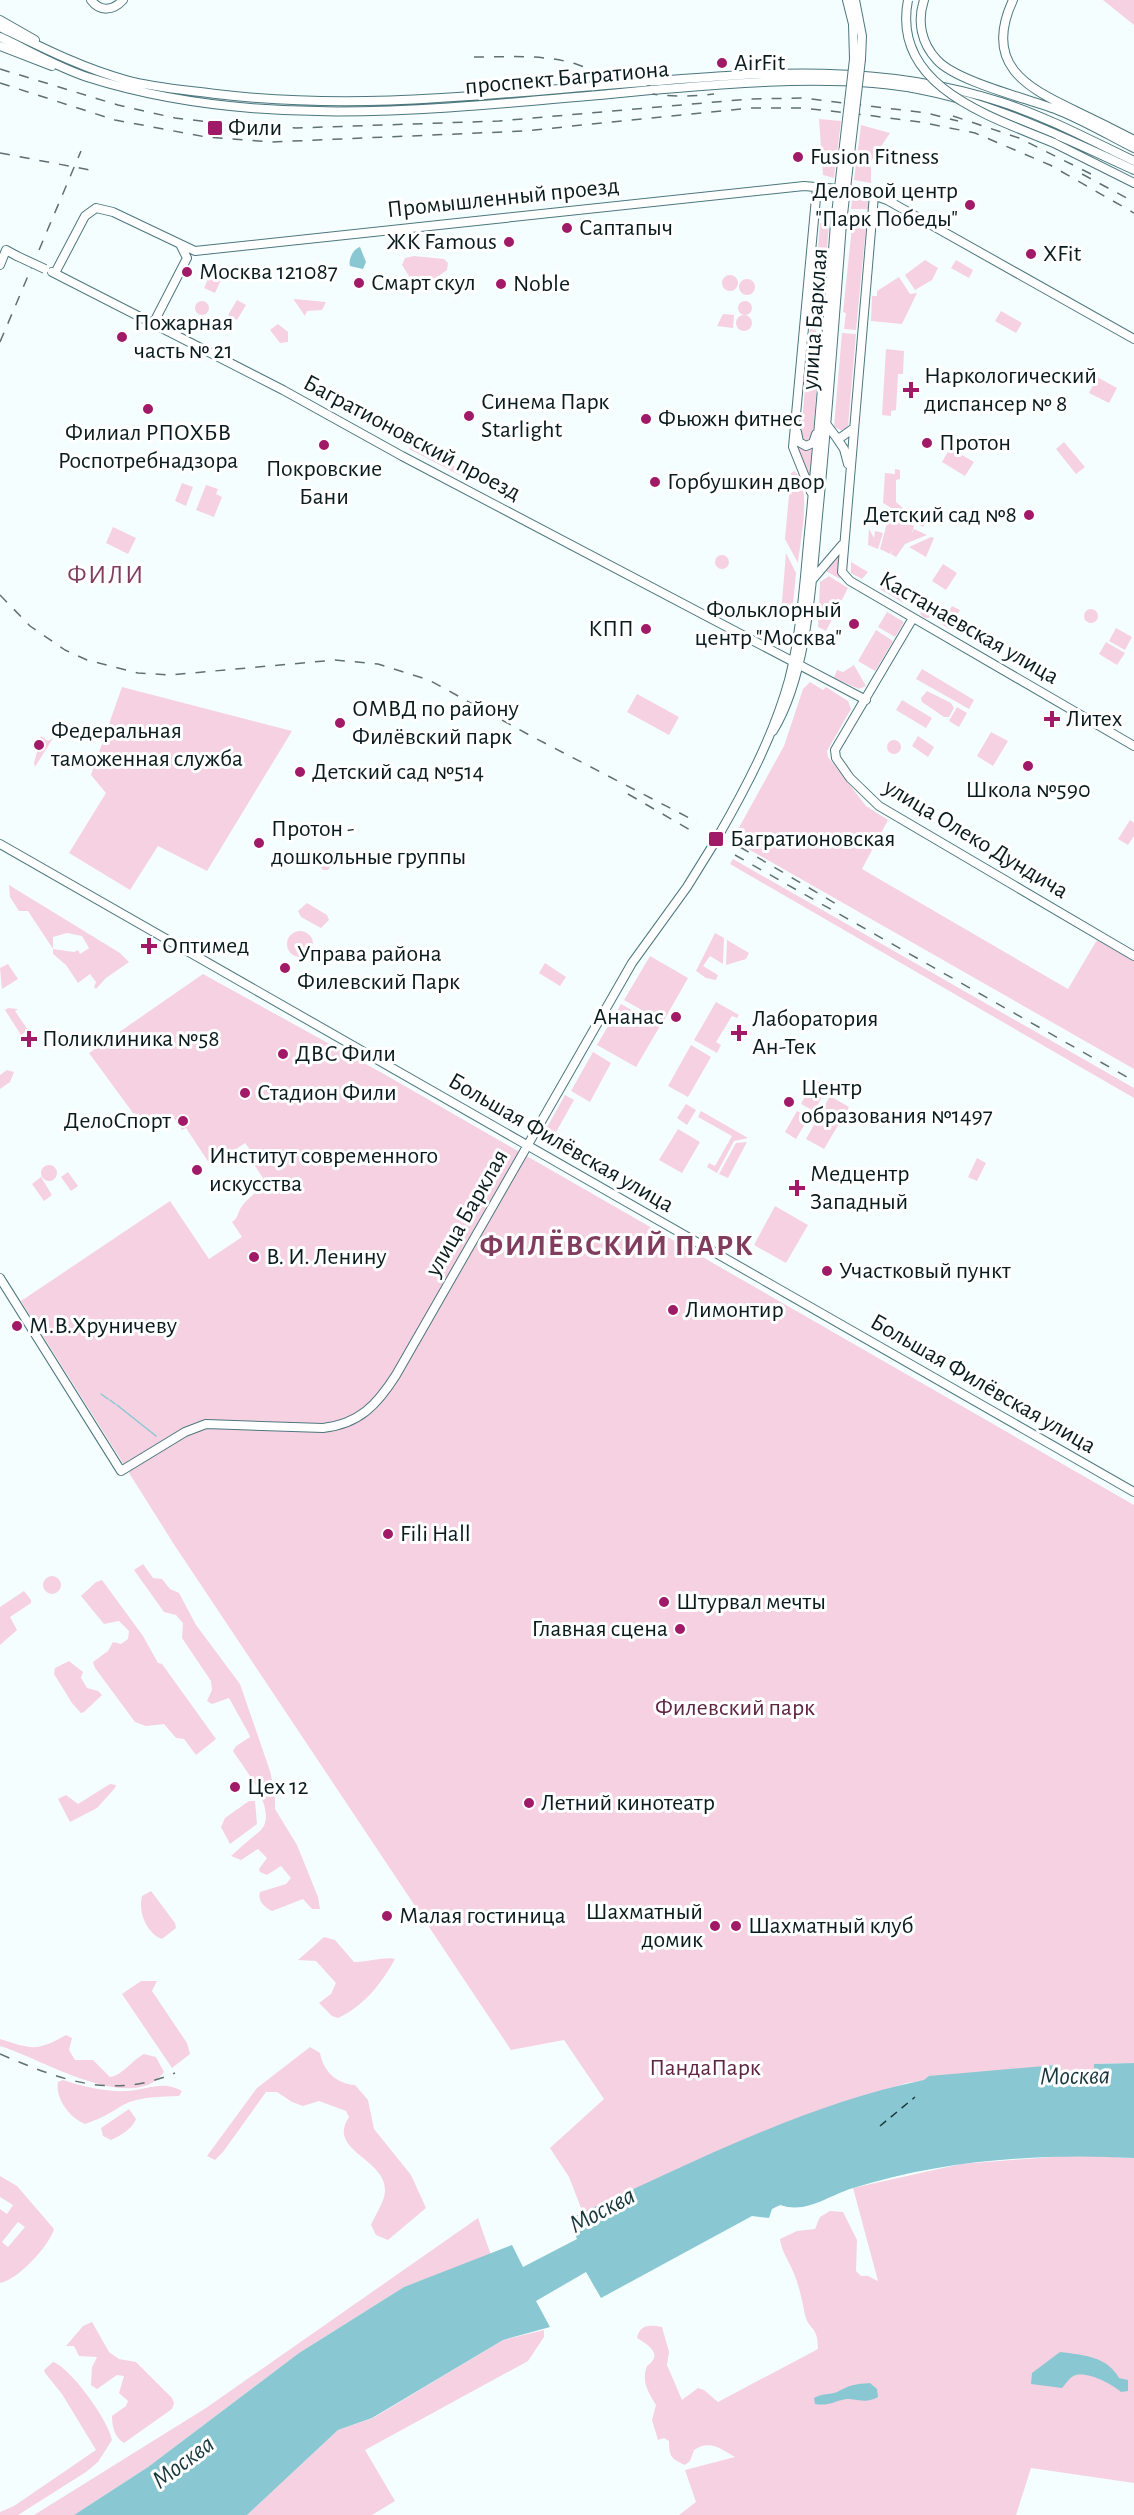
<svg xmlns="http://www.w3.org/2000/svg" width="1134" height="2515" viewBox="0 0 1134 2515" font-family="'Alegreya Sans',sans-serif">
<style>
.green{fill:#f6d1e1;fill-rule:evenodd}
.water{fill:#89c8d2}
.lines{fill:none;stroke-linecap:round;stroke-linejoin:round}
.stream{stroke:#89c8d2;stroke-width:1.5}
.ferry{stroke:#18383d;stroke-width:1.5;stroke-dasharray:8 6;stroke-linecap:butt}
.secondary-casing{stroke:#4c777e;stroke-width:10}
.primary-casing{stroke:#4c777e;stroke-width:10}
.secondary{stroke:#fff;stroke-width:8}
.primary{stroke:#fff;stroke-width:8}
.rail{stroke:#606f72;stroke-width:1.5;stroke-dasharray:10 10;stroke-linecap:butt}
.secondary-bridge-casing{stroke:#4c777e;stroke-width:10;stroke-linecap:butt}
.primary-bridge-casing{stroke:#4c777e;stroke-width:10;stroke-linecap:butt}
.secondary-bridge{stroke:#fff;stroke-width:8}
.primary-bridge{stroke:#fff;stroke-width:8}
.poi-dot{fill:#a01a68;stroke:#fff;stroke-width:2}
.labels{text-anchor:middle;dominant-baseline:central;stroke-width:6;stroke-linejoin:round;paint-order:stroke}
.poi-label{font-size:24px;fill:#091b1e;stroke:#fff;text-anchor:start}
.street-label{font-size:24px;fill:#091b1e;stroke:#fff}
.park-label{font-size:24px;fill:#602443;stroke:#fff}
.neighbourhood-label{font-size:26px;letter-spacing:1.5px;fill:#803d5e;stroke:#fff}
.water-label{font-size:26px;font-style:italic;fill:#18383d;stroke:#fff}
.district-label{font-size:30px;font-weight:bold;letter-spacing:1.5px;fill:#803d5e;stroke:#fff}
</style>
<rect width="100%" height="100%" fill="#f4feff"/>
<path class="green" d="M1103,0H1134V25Z
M819,119L841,121L834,178L823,175Z
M861,125L890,133L871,161V183L854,180Z
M853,193L866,194L871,209H851Z
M860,215L867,216L856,330L844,329L846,313L843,312L852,227H859Z
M820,223L829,224L821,323L812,322Z
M414,256L444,259L448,263L447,270L427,284H414L402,265L405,258Z
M925,260L938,268L932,280L915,290L905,275Z
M956,260L973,270L969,278L951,268Z
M722 283a8 8 0 1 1 16 0a8 8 0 1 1-16 0Z
M899,277L910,294L917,293L902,324L871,321L872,296H877V291Z
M208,279L221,280L215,293L204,288Z
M739 287a8 8 0 1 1 16 0a8 8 0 1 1-16 0Z
M237,300L246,305L237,320L228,315Z
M294,300V299L326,302L322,310L307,311L305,316Z
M195 308a7 7 0 1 1 14 0a7 7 0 1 1-14 0Z
M738 308a7 7 0 1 1 14 0a7 7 0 1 1-14 0Z
M1001,311L1022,323L1016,333L995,321Z
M723,314L734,315L733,328L717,326Z
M736 323a8 8 0 1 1 16 0a8 8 0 1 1-16 0Z
M278,324L288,332V342L280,343L270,330Z
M810,329L816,330L815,345L820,346L813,435L807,441L803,440L801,434Z
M842,333L856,334L848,426L843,431L834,427Z
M886,349L904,351L903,374H898L896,410L891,411V416L882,415Z
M1097,377L1117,388L1109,403L1089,393Z
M1064,442L1085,467L1076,474L1056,449Z
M798,445L803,449L814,446L811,478L798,455Z
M412,446L464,471L465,478L409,449Z
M950,448L974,462L965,476L942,462Z
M895,469L900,470V479L896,480V502L905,510L930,514L923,527L883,503L885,473L895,474Z
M794,471C813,483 800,543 798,563L785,539L791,473Z
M182,483L193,487L186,506L175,501Z
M206,485L218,489L216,494L222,497L214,517L196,510Z
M890,512L914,526L912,533L914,529L927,535L905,544L896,557L891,554L893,550L890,554L880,549Z
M113,527L136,538L128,554L106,543Z
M869,529L874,538L875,531L883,533L878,549L868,545Z
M931,537L934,538L926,557L909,547Z
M786,553L796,573L792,614H781Z
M840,554V579L826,571Z
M715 562a7 7 0 1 1 14 0a7 7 0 1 1-14 0Z
M851,562L868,572L862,579L851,573Z
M943,564L957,573L946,590L932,581Z
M829,576L848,588L826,631L818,627L820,582Z
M885,581L907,594L902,602L880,589Z
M920 611a7 7 0 1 1 14 0a7 7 0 1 1-14 0Z
M952,606L960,610L949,629L941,624Z
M1084 616a7 7 0 1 1 14 0a7 7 0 1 1-14 0Z
M887,612L904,622L895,637L878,627Z
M1116,628L1132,637L1125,650L1109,641Z
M876,630L893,641L875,671L858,661Z
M1106,642L1125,653L1117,665L1099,654Z
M854,665L866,686L859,689L834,678L837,670L843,672Z
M922,669L974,700L969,709L916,679Z
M810,682L823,690L826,687L848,701L851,709L827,751L828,757L866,806L888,820L862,869L1068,989L1097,940L1134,961V1069L743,846L736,833L784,746L803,689Z
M122,687L292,731L207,871L158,846L130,890L69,853L106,793L91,775Z
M927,691L951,703L954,708L949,717H944L922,702L921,698Z
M637,694L679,717L669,735L627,712Z
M902,700L932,718L926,728L896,710Z
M957,707L967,713L959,727L949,721Z
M991,732L1008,741L993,766L977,756Z
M41,736L48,741L53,738L35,767L34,763Z
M918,736L934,747L928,757L912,746Z
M887 747a7 7 0 1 1 14 0a7 7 0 1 1-14 0Z
M1130,820L1134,823V836L1128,845L1118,839Z
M328,850L333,851L337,856L328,870H323L319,865Z
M733,859L1134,1088V1098L730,864Z
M9,885L120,953L129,962L106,978L96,989L94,987L96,982L90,974L78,983L66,965L53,954V949L28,911H19L10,897ZM67,933L82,936L89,948L80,954L78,950L74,952L53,949V937Z
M307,903L327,915L329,920L321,928L301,917L298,911Z
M287 944a13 13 0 1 1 26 0a13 13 0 1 1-26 0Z
M715,933L724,938L723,964L710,956L703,966L718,975L716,980L706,978L696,971Z
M727,940L749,953L746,959L726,965Z
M650,956L688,978L663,1022L624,1000Z
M545,963L566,977L560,986L539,973Z
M8,964L18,979L2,989L0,968Z
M203,974L384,1074L1134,1505V2063L1095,2064V2074L1057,2076L1056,2065L906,2083L714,2153L583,2213L569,2177L550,2148L604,2099L564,2040L511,2050L175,1546L21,1301L170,1201L209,1259L242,1237L232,1222C239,1217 237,1213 242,1206C249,1196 261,1192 263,1178L247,1154L251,1151L245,1143L211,1166L186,1128L182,1130L174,1118L163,1125L159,1120L133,1113L89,1053Z
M716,1002L739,1015L737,1018L732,1016L716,1042L721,1045L717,1053L694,1040Z
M621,1004L660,1026L636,1067L597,1045Z
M8,1008L18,1009L15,1011L28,1030L21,1035L5,1010Z
M691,1045L711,1057L688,1097L668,1086Z
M593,1052L611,1063L590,1102L571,1091Z
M7,1070L14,1072L10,1082L0,1089V1075Z
M814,1079L828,1087L814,1111L801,1104Z
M565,1095L574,1100L555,1134L546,1129Z
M830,1096L849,1107L824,1149L806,1139Z
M686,1104L696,1110L687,1125L677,1118Z
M701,1111L748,1138L734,1141L717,1173L707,1167L709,1163L715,1166L732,1136L698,1117Z
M797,1111L809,1117L796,1139L785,1132Z
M678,1129L700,1142L682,1173L659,1160Z
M747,1142L728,1178L719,1174L736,1143Z
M977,1158L986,1163L977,1181L968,1177Z
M41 1173a8 8 0 1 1 16 0a8 8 0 1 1-16 0Z
M68,1172L78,1186L71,1191L61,1177Z
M41,1177L52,1195L44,1201L32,1184Z
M775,1206L808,1225L786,1263L754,1245Z
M143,1564L153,1578L162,1579L170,1589L179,1593L196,1625L240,1684L270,1771L275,1792V1809L297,1845L318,1897L320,1909H312L303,1899L272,1911C265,1908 257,1901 260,1892L286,1884L291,1878L281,1866L267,1875L260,1872L259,1869L267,1858L258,1849L241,1860L231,1856C241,1847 250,1839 260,1831C280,1812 244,1768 233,1751L236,1746L250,1737L249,1734L229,1698L212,1704L207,1701L212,1690L211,1681L182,1638L183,1623L176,1615L164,1612L134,1570Z
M43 1585a9 9 0 1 1 18 0a9 9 0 1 1-18 0Z
M102,1580L143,1636L158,1663L162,1664L216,1739L196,1755L184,1739L176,1738L164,1724L146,1726L135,1722L95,1668L93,1662L108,1651L113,1642L121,1644L128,1639L129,1631L119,1621L104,1624L81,1596L96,1582Z
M24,1591L31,1600V1603L10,1617L17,1630L0,1645V1607Z
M69,1661L83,1672L81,1678L87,1688L98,1691L102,1695L84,1712L81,1713L72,1703L54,1674L55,1668Z
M110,1784L116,1785L115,1788L97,1808L70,1822L58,1799L66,1795L78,1804Z
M249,1801H255L257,1824L230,1844L221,1827L225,1818Z
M151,1891L175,1923L176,1928L162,1939C146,1933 138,1911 142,1896Z
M324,1937L335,1940L354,1962C365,1962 388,1956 395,1959C382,1983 363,2007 338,2018L332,2016L319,2003L331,1994L336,1983L316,1961L298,1960Z
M141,1981H157L152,1991L187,2043L190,2054L172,2068L122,1994Z
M66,2035L72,2038L69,2050L75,2060H93L110,2077C123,2075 132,2060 144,2054L156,2057L164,2072C132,2117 37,2056 0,2046V2039C32,2049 36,2052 66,2035Z
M310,2047L320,2053C323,2071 337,2084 355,2085L368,2100L374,2129L411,2175L426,2208L388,2240L376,2235L371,2225C375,2215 385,2201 385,2191C386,2158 326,2151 349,2117L346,2111L319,2101L303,2106L292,2102L277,2092H266L223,2152L215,2160L207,2156L257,2088Z
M63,2080C84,2087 106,2092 128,2091C149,2089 163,2080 182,2091L179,2096C161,2097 140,2096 123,2105C110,2113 100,2119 85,2124C70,2118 55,2099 58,2082Z
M129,2109L136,2119C132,2129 120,2136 111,2140L103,2136L101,2128Z
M1076,2155L1134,2158V2483L1031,2468L1016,2515H679L696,2502L685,2470L735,2457C722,2449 709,2439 694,2450L690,2461L685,2465C671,2459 669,2456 669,2441L664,2438L658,2440L652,2420L656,2405C648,2392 641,2381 647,2366C664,2354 648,2345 637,2338C640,2324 650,2325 662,2327L669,2352L667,2365L682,2400L698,2388L704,2390L718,2402L818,2349C818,2325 809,2331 805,2315C802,2300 799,2284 792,2269C787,2258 782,2252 780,2239L797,2231L815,2229L820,2217L830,2211L843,2212L857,2240L856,2271L861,2276H868L878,2281L853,2188L961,2164Z
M0,2176L17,2186L54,2229C49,2246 18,2280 0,2283V2209L7,2214L13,2205L0,2197ZM18,2222L25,2227L8,2247L2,2242Z
M478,2218L491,2255L404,2287L299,2353L148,2467L74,2515H34L206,2408Z
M92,2322L109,2352L119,2359L136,2362L172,2398L174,2403L172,2409L124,2443C115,2438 112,2427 112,2416L126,2406L128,2401L119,2393L124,2376L117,2375L97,2389L91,2385L92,2367L97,2357L79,2356L74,2346H66L83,2326Z
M544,2330V2337L528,2361L365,2450L395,2501L372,2515H247L338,2430L373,2418L503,2340Z
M53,2362C70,2367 109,2421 112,2440L98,2462L86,2472L18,2515H0V2512L14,2506L96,2450L62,2394L45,2373L44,2370Z"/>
<path class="water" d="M360,247L366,262L363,269L350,266C348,260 353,249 360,247Z
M1134,2063V2158C1040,2153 943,2160 853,2188C827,2196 807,2214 780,2205L772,2209L769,2218L752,2216L601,2298L586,2272L536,2301L550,2327L503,2340L372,2418L338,2430L247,2515H74L148,2467L299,2353L404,2287L512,2245L523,2267L577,2239L569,2219C681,2168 804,2104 924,2080L929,2076L1056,2065L1057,2076L1094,2074V2064Z
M1060,2352C1083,2355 1107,2356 1119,2378L1128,2380V2391L1121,2392C1112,2384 1089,2372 1076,2375C1070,2376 1066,2384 1062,2388L1031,2384L1032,2373Z
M870,2383L877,2389L878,2397C868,2403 860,2400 849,2399C840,2398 830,2407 815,2404L814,2398C822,2393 829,2395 837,2392C850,2385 855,2384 870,2383Z"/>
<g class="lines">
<path class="stream" d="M101,1394L108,1399
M110,1400L115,1404
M117,1405L156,1436"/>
<path class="ferry" d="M880,2126L915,2097"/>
<g class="secondary-casing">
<path id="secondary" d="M91,0C100,12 113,11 123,0
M847,0L853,24L854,59
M855,0L862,36L861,59
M0,20L35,40
M0,46L52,66
M874,195L842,572L850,581L1134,746
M0,265L6,250L17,256
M52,272L283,390L402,456L866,700
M55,273L85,216L96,208L113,212L195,251L804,186L861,191L887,200L1134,339
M153,324L187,258L181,246
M827,425L836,437L840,438L854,428
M797,432L799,442L806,446L813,443L816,434
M836,437L844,449L848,464
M811,492L793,447L817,187
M813,579L842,545
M913,618L835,750L836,758L850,778L879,806L1134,956
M773,731C809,672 812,574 819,505C828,411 835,317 842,223
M720,833C748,784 774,734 789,680C803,626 805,568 811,513C820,416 828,320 835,223
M0,844L1134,1492
M0,1278L121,1471L185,1432L206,1424L323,1428C359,1424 377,1405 396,1375L632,963L687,887L713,845"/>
</g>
<g class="primary-casing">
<path id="primary" d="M924,0C917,21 921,43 937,60C957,82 1030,99 1060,111C1085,121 1110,136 1134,148
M1013,0C983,64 1025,87 1076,111C1095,120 1115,130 1134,140
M0,27C41,47 82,68 126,80C155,88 186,90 216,94C349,110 473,96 606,85
M0,37C28,50 57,67 87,77C256,131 437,109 610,94
M644,82C767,72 880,63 1001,102C1047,117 1090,140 1134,161
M651,90C724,84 799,77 873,83C966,90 1051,131 1134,170
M1054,143L1134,183"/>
</g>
<use href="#secondary" class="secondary"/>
<use href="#primary" class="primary"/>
<path class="rail" d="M474,57C508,57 543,54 576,64C594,70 609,80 627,87C654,98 685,97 714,94
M0,69L118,105L175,118L244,126L296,128L499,121L750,99L803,98L927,113L958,121
M0,83L115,120L206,137L272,142L524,131L750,108H803L866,115L920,122L975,133L1050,165L1134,213
M953,116L1019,138L1091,174
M0,153L90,170
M1082,174L1134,202
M0,342L81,151
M0,595L30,626L65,650L87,660L138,673L170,675L335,660L378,664L429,680L531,736L697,822
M628,794L692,831
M740,847L843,908
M735,855L1134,1081
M0,2054C61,2080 111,2100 175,2073"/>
<g class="secondary-bridge-casing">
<path id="secondary-bridge" d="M835,223L854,59
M842,223L861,59
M17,256L45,269
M713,845L720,833"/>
</g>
<g class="primary-bridge-casing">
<path id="primary-bridge" d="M908,0C891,87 992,117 1054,143
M606,85L644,82
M610,94L651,90"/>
</g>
<use href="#secondary-bridge" class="secondary-bridge"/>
<use href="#primary-bridge" class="primary-bridge"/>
</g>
<g class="poi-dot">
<circle cx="722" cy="63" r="6"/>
<rect x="207" y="120" width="16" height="16" rx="3"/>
<circle cx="798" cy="157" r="6"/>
<circle cx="970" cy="205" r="6"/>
<circle cx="567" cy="228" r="6"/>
<circle cx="509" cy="242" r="6"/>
<circle cx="1031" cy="254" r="6"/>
<circle cx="187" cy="272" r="6"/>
<circle cx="359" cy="283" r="6"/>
<circle cx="501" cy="284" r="6"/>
<circle cx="122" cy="337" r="6"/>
<path d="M908 381h6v6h6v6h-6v6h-6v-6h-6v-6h6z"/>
<circle cx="148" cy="409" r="6"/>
<circle cx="469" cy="416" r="6"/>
<circle cx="646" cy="419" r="6"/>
<circle cx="927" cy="443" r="6"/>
<circle cx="324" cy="445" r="6"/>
<circle cx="655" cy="482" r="6"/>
<circle cx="1029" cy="515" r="6"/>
<circle cx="854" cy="624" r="6"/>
<circle cx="646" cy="629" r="6"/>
<path d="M1049 710h6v6h6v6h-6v6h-6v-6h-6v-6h6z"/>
<circle cx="340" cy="723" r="6"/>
<circle cx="39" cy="745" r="6"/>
<circle cx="1028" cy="766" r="6"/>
<circle cx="300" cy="772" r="6"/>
<rect x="708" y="831" width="16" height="16" rx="3"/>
<circle cx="259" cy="843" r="6"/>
<path d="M146 937h6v6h6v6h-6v6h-6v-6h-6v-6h6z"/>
<circle cx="285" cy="968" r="6"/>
<circle cx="676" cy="1017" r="6"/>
<path d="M736 1024h6v6h6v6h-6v6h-6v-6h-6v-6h6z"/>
<path d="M26 1030h6v6h6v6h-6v6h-6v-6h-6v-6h6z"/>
<circle cx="283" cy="1054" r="6"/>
<circle cx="245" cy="1093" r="6"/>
<circle cx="789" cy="1102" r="6"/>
<circle cx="183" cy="1121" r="6"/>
<circle cx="197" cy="1170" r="6"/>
<path d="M794 1179h6v6h6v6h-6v6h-6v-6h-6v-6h6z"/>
<circle cx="254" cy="1257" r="6"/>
<circle cx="827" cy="1271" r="6"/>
<circle cx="673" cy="1310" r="6"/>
<circle cx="17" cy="1326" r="6"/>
<circle cx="388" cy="1534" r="6"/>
<circle cx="664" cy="1602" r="6"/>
<circle cx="680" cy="1629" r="6"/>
<circle cx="235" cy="1787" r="6"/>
<circle cx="529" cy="1803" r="6"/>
<circle cx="387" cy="1916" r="6"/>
<circle cx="715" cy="1926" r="6"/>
<circle cx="736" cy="1926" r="6"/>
</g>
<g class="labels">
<g class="poi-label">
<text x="734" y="63">AirFit</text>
<text x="228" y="128">Фили</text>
<text x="810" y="157">Fusion Fitness</text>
<text x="958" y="191" text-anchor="end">Деловой центр<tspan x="958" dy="28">"Парк Победы"</tspan></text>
<text x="579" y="228">Саптапыч</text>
<text x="497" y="242" text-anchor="end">ЖК Famous</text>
<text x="1043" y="254">XFit</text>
<text x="199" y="272">Москва 121087</text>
<text x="371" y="283">Смарт скул</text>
<text x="513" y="284">Noble</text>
<text x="134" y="323">Пожарная<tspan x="134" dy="28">часть № 21</tspan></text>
<text x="924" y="376">Наркологический<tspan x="924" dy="28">диспансер № 8</tspan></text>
<text x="481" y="402">Синема Парк<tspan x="481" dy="28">Starlight</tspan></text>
<text x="658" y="419">Фьюжн фитнес</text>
<text x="148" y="433" text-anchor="middle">Филиал РПОХБВ<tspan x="148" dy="28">Роспотребнадзора</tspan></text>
<text x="939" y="443">Протон</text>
<text x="324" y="469" text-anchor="middle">Покровские<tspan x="324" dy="28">Бани</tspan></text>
<text x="667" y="482">Горбушкин двор</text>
<text x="1017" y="515" text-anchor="end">Детский сад №8</text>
<text x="842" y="610" text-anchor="end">Фольклорный<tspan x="842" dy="28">центр "Москва"</tspan></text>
<text x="634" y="629" text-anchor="end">КПП</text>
<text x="352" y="709">ОМВД по району<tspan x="352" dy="28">Филёвский парк</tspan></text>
<text x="1066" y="719">Литех</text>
<text x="51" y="731">Федеральная<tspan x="51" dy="28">таможенная служба</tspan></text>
<text x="312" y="772">Детский сад №514</text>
<text x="1028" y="790" text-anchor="middle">Школа №590</text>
<text x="271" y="829">Протон -<tspan x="271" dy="28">дошкольные группы</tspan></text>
<text x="730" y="839">Багратионовская</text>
<text x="162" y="946">Оптимед</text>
<text x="297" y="954">Управа района<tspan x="297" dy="28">Филевский Парк</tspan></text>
<text x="664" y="1017" text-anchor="end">Ананас</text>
<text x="752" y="1019">Лаборатория<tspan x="752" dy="28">Ан-Тек</tspan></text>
<text x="42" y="1039">Поликлиника №58</text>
<text x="295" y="1054">ДВС Фили</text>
<text x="801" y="1088">Центр<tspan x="801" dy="28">образования №1497</tspan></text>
<text x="257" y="1093">Стадион Фили</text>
<text x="171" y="1121" text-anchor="end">ДелоСпорт</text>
<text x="209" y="1156">Институт современного<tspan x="209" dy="28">искусства</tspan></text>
<text x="810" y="1174">Медцентр<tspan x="810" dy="28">Западный</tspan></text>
<text x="266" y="1257">В. И. Ленину</text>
<text x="839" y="1271">Участковый пункт</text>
<text x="685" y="1310">Лимонтир</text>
<text x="29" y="1326">М.В.Хруничеву</text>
<text x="400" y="1534">Fili Hall</text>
<text x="676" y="1602">Штурвал мечты</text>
<text x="668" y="1629" text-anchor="end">Главная сцена</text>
<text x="247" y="1787">Цех 12</text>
<text x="541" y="1803">Летний кинотеатр</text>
<text x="703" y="1912" text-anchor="end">Шахматный<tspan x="703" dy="28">домик</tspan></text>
<text x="399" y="1916">Малая гостиница</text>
<text x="748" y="1926">Шахматный клуб</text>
</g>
<g class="street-label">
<text transform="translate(567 78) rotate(-5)">проспект Багратиона</text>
<text transform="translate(503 198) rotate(-6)">Промышленный проезд</text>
<text transform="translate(815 319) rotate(-86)">улица Барклая</text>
<text transform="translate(412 438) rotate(28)">Багратионовский проезд</text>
<text transform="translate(969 628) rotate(30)">Кастанаевская улица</text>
<text transform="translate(976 839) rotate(31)">улица Олеко Дундича</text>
<text transform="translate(561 1143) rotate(30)">Большая Филёвская улица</text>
<text transform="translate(467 1213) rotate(-60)">улица Барклая</text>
<text transform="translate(983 1384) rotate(30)">Большая Филёвская улица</text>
</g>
<g class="park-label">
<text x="735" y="1708">Филевский парк</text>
<text x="705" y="2068">ПандаПарк</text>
</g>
<g class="neighbourhood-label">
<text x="106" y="575">ФИЛИ</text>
</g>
<g class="water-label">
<text transform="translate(1075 2076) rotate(-1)">Москва</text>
<text transform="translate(602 2210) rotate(-28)">Москва</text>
<text transform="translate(183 2462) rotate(-37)">Москва</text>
</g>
<g class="district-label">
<text x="617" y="1246">ФИЛЁВСКИЙ ПАРК</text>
</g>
</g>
</svg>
